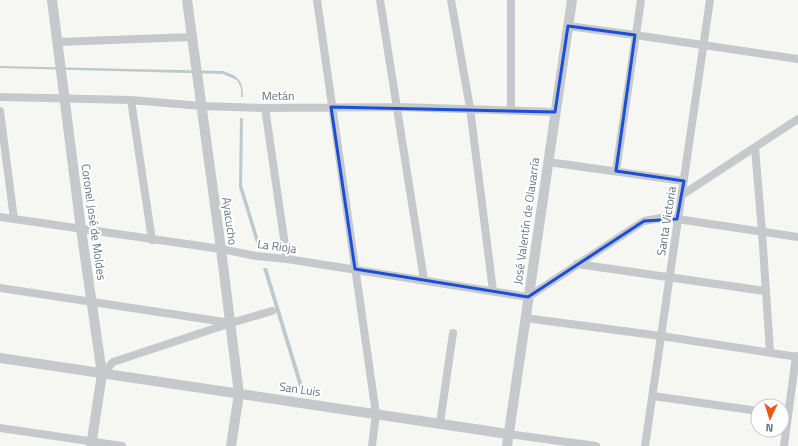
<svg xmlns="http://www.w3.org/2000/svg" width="798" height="446" viewBox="0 0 798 446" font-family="'Titillium Web',sans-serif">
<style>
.water{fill:#bec9ce}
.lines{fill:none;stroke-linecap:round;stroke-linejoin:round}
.minor{stroke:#c5c9cc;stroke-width:8}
.tertiary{stroke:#c5c9cc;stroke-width:10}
.marked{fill:none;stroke:#1d4ed8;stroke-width:3;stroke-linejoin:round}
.labels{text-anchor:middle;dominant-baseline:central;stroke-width:4;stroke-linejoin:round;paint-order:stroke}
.street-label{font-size:12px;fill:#637485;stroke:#fff}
</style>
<rect width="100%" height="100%" fill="#f6f6f2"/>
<path class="water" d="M0,66L223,71C239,76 243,81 243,97H241V88L237,80L223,74L0,68Z
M240,118H243L242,185L262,250L258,249L239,187Z
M263,268H267L306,396H302Z"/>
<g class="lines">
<path class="minor" d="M317,0L376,414L372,446
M380,0L424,280
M451,0L470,108L493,291
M511,0V109
M568,26L635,35L798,59
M58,42L192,37
M0,97L131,100L201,106L265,108L397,107L555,112
M131,100L152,240
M265,108L287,259
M0,111L14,219
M755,148L762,232L770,352
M548,162L684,181
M616,171L641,0
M682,195L798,119
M0,217L221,249L256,256L287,259L528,297L644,221L661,218L677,219L798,237
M577,264L765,291
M0,288L231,323L272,311
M525,318L661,336L798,357
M102,374L113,362L228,324
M653,396L758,411
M440,423L453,333
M0,428L122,446
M508,434L596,446
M645,446L710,0
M784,446L796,356"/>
<path class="tertiary" d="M52,0L81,229L102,374L91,446
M187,0L221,249L239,394L231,446
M0,358L508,434
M507,446L572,0"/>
</g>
<path class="marked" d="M568,26L635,35L616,171L684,181L677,219L644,221L528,297L355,269L331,107L555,112Z"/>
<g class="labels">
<g class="street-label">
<text x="278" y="95">Metán</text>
<text transform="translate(230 221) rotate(82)">Ayacucho</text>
<text transform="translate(526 221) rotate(-82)">José Valentín de Olavarría</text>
<text transform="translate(666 221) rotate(-81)">Santa Victoria</text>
<text transform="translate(94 222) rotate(82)">Coronel José de Moldes</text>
<text transform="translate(277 246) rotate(7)">La Rioja</text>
<text transform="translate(300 389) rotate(8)">San Luis</text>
</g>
</g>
<g transform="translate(770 418) rotate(184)"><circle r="19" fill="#ffffff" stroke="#c1c7ce"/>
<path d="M0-3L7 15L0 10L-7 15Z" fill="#ed581b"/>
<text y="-6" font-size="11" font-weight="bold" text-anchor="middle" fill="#637485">N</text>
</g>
</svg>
